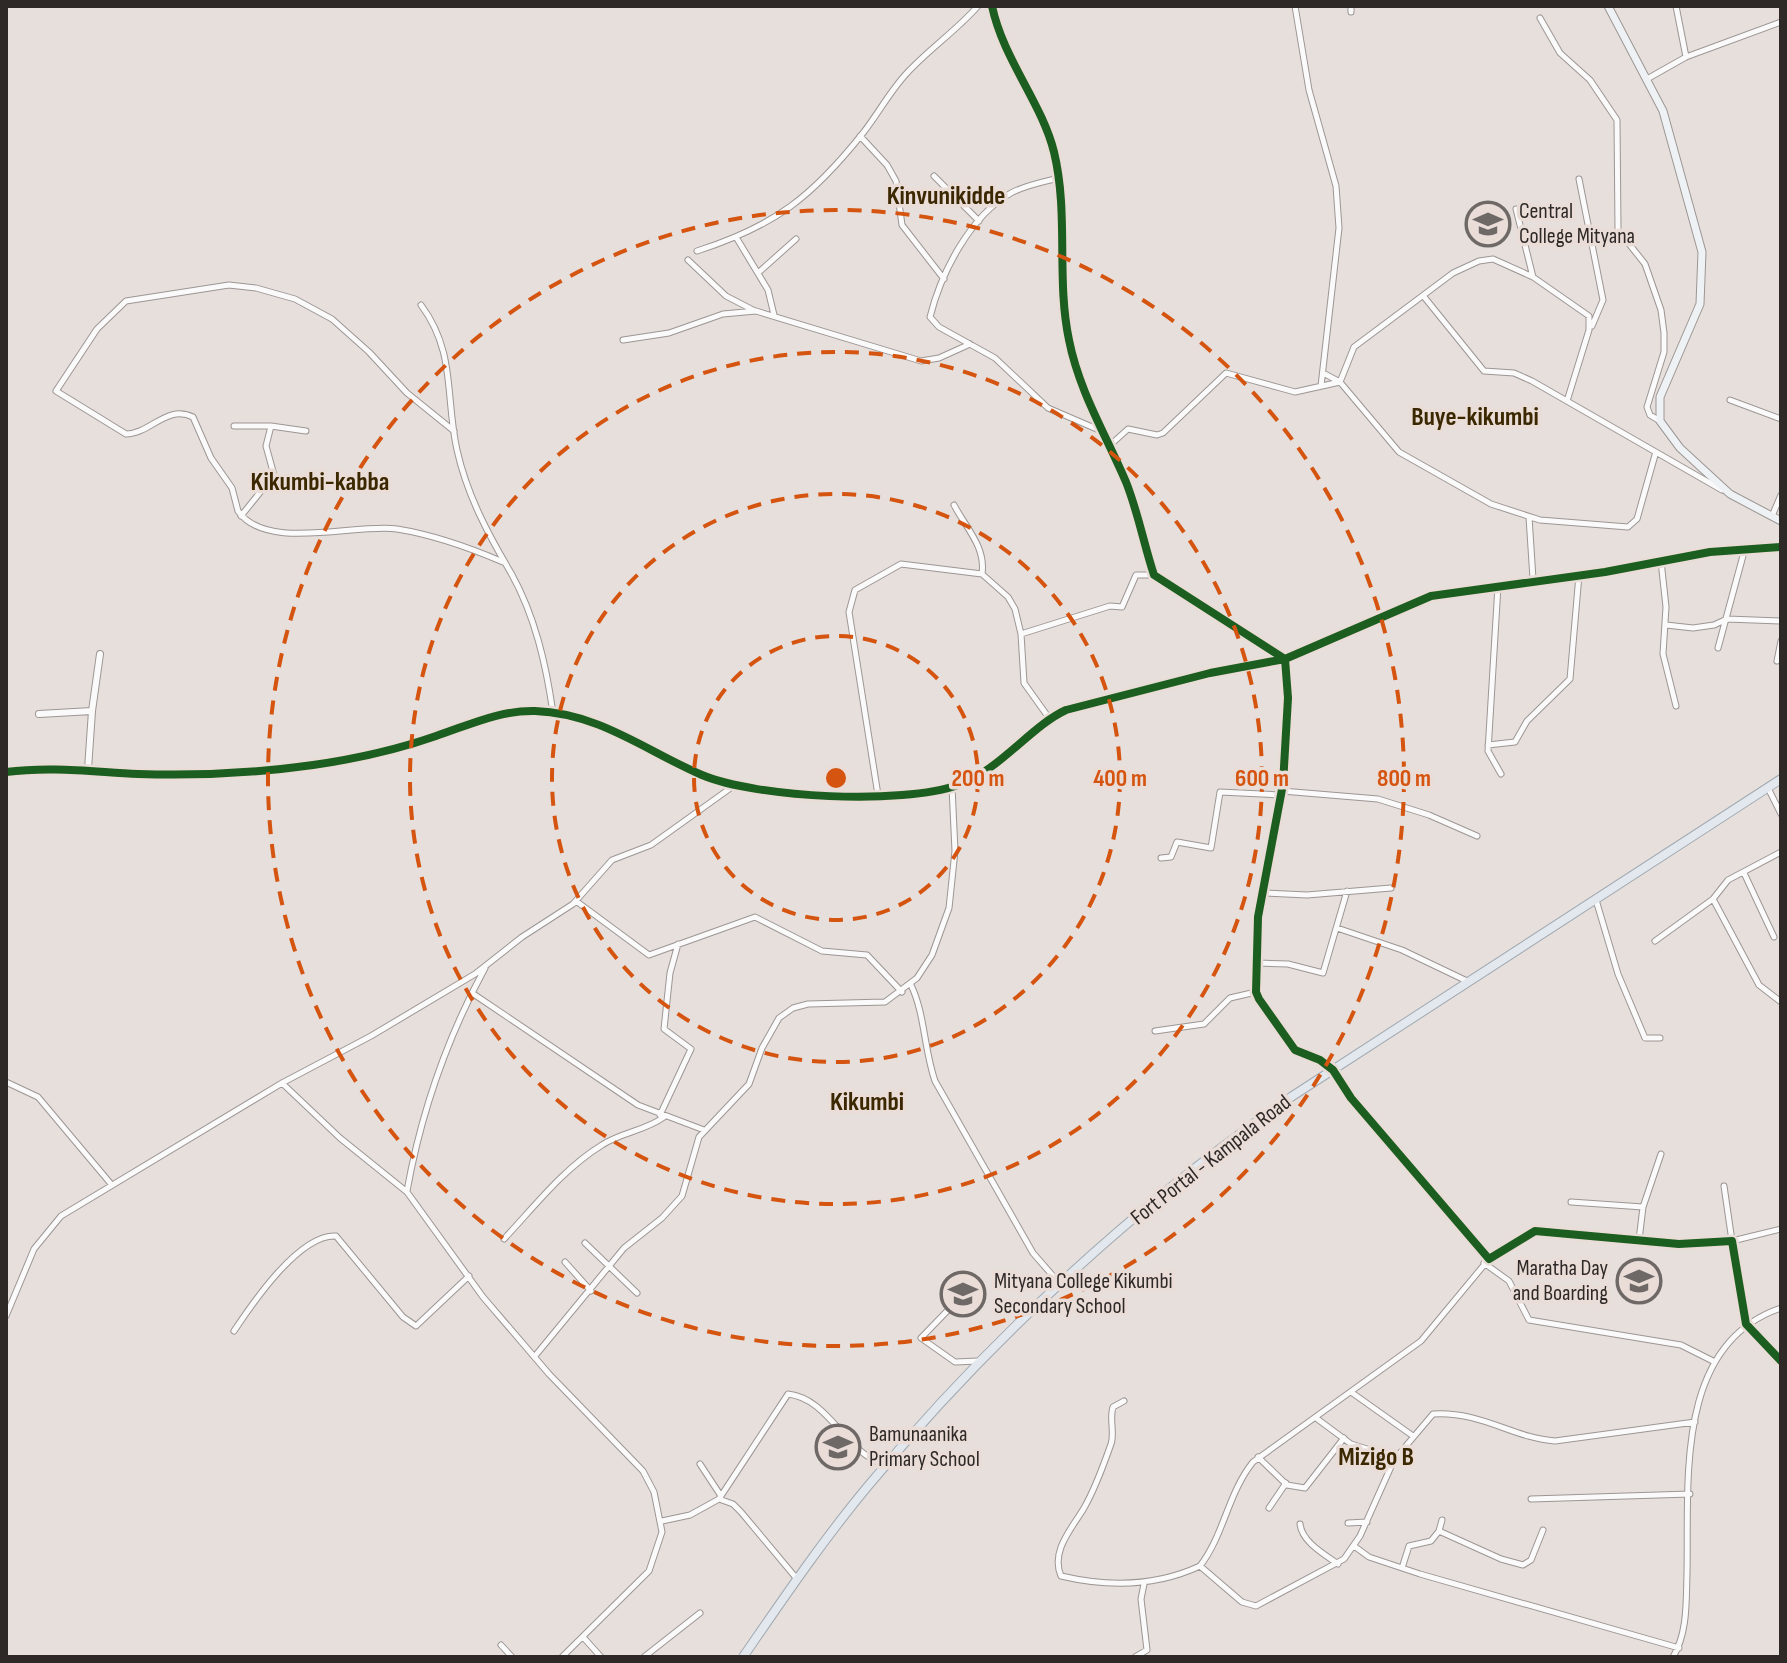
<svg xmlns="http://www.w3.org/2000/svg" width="1787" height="1663" viewBox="0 0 1787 1663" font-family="'Sofia Sans Condensed',sans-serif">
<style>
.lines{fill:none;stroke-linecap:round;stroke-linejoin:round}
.minor-casing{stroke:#9c9694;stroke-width:7}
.tertiary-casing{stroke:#9c9694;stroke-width:8}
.secondary-casing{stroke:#9c9694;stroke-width:9}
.primary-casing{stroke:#a1a9b1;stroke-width:10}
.minor{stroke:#fbfafa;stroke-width:5}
.tertiary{stroke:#fbfafa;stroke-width:6}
.secondary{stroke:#eff2f4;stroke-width:7}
.primary{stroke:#e3e8ee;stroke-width:8}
.cycleway-casing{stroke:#eaddd8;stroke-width:13}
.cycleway{stroke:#1b5e20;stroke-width:8}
.ring{fill:none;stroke:#d5540f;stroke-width:4;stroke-dasharray:14 10}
.labels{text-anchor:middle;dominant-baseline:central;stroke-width:7;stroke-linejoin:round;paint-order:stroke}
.poi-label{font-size:22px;fill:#2e2927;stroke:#eaddd8;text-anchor:start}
.street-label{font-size:22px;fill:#2e2927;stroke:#eaddd8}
.quarter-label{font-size:26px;font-weight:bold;fill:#3b2700;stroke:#eaddd8}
.centre{fill:#d5540f;stroke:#eaddd8;stroke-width:4}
.ring-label{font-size:24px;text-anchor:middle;font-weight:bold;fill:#d5540f;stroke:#eaddd8;stroke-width:7;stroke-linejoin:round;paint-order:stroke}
</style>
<rect width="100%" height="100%" fill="#e6dfdc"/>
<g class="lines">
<g class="minor-casing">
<path id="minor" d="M992,6C1003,59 1042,103 1054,152C1069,214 1056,278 1069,340C1079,391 1106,435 1126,482C1138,512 1144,545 1154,575L1285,659L1288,698L1283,784L1258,917L1256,992L1259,999L1295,1050L1320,1060L1333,1070L1351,1098L1489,1259L1535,1231L1679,1244L1732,1241L1746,1324L1781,1361
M1295,6L1309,90L1336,186L1339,228L1321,386
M1676,6L1686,57
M1351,12V6
M1540,18L1560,53L1590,80L1617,120L1618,230L1645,264L1661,310L1664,333V352L1647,407L1650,415L1660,421
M1647,79L1686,57L1781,22
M860,136L887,165L896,181L902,225L944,279
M934,176L979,221
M1059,178C1043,182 1026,185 1011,193C970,216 941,273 930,317L939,327L995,358L1048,408L1099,430
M1579,179L1603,300L1592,326
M1516,209L1533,277
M736,237L768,290L774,315
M697,251C775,226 812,197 863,133C878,114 890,91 907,73C929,49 956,31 978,6
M688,260L726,296L755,311
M759,272L796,239
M1425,298L1484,371L1514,373L1532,381L1722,490
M421,305C456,352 445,396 457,450C467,495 488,534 511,573C535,616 546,664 553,713
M623,340L669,333L723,314L756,311L921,361L939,358L970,344
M1325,374L1340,382L1399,452L1491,504L1540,520L1628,527L1637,519L1655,455
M1730,400L1781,419
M234,426H271
M454,431L407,393L369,352L332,319L295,299L256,288L229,285L126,301L97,329L56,391L126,434C150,434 167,404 193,417L211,458L232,488L238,511C266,552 356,523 397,529C435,535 468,547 503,562
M1108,447L1128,429L1157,435L1163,433L1226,373L1295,392L1340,382L1354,347L1453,273L1479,261L1493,259L1533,277L1589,316V330L1567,401
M954,505C966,528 986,547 982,574
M241,516L274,475L266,446L271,426L306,431
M1772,516L1781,495
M1529,517L1533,579
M1661,561L1666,607L1663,654L1676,706
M1498,586L1488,751L1501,774
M1666,625L1693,628L1714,625L1727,619L1781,621
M1021,634L1110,606L1122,607L1136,575H1154
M1718,648L1744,552
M1777,661L1781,641
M1488,745L1515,742L1527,721L1570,679L1579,575
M1768,788L1781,814
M1282,791L1378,799L1429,815L1477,836
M878,795L849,612L855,590L901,564L982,574L1008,597L1015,609L1021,634L1024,683L1049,718
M1781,852L1728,880L1713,899L1759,985L1781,1002
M1161,858L1171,857L1177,842L1211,848L1220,792L1281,795
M1744,873L1774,937
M1265,893L1307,895L1391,888
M1596,900L1618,974L1645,1038H1660
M576,901L649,955L755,917L822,951L867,955L902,992
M1337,928L1402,950L1469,982
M1655,941L1713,899
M1258,963L1288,964L1323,973L1347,891
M911,985C925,1014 924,1050 935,1081L1033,1253L1060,1284
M472,993L638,1105L704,1130
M1155,1031L1204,1024L1230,998L1256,992
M6,1082L38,1097L111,1184
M282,1083L340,1138L407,1192L483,1297L549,1374L643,1471L654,1492L662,1532L649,1571L562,1657
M660,1115L691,1049L664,1029L670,973L678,944
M1724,1186L1732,1241L1781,1229
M407,1191C421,1113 447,1038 485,968
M1571,1202L1643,1207
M504,1239C535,1206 563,1169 602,1145C622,1132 645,1131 664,1117
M1639,1240L1643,1207L1661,1154
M585,1243L637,1293
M565,1262L591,1291
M1484,1263L1509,1281L1529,1320L1681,1345L1715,1362
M951,1307L921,1338L955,1362L978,1361
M6,1316L34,1249L61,1216L282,1083L371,1036L475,974L522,937L573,904L612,860L651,845L732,787
M234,1331C252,1304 299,1234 336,1236L403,1317L416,1326L469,1276
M535,1356L624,1248L662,1218L682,1196L699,1137L749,1084L762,1048L779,1018L793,1008L808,1004L885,1002L917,978L932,955L949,908L955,851L952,787
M1351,1392L1413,1436
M1124,1401L1113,1407C1109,1419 1115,1433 1111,1444C1104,1464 1095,1489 1084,1508C1073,1527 1050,1551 1061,1576C1108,1587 1155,1587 1200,1566C1224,1535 1228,1493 1253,1462L1421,1341L1489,1259
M1316,1418L1351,1444L1396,1458
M1258,1457L1287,1485L1305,1488L1344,1438
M700,1464L721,1496
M719,1499L733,1504L741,1512L797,1579
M1531,1499L1690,1494
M1269,1508L1286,1483
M1442,1520L1439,1531L1501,1559L1523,1565L1531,1560L1543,1530
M662,1521L690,1515L719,1499L788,1394C830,1399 844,1452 885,1465
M1348,1523L1367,1522
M1300,1524C1302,1542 1324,1554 1338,1564
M1354,1546L1369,1557L1420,1574L1679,1648
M1200,1566L1242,1602L1256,1606L1344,1559L1360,1536L1394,1460L1433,1414C1481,1411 1513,1438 1555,1441L1695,1422
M1402,1568L1409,1546L1431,1541L1439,1531
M583,1637L601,1657
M501,1645L512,1657
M644,1657L700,1613
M1135,1657L1147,1650L1141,1599L1144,1584
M1673,1657C1688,1632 1686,1601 1687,1573C1689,1482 1674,1344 1781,1308"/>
</g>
<g class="tertiary-casing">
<path id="tertiary" d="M92,711L100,654
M39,714L92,711L88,769
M6,772C51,766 94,772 138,774C196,776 256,773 313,765C355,759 396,750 436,736C469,725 500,710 535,711C599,713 646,751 702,775C757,798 902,805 958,785C999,771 1031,726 1066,710L1210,673L1285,659L1431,596L1605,572L1710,552L1781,547"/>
</g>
<g class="secondary-casing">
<path id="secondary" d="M1608,6L1663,111L1702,252L1700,304L1660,397V421L1680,448L1730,494L1781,521"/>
</g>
<g class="primary-casing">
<path id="primary" d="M743,1657C783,1599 823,1540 868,1486C990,1339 1135,1206 1291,1097L1781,779"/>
</g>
<use href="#minor" class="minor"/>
<use href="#tertiary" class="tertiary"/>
<use href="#secondary" class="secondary"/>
<use href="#primary" class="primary"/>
<g class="cycleway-casing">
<path id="cycleway" d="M992,6C1003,59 1042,103 1054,152C1069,214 1056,278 1069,340C1079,391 1106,435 1126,482C1138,512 1144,545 1154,575L1285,659L1288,698L1283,784L1258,917L1256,992L1259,999L1295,1050L1320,1060L1333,1070L1351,1098L1489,1259L1535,1231L1679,1244L1732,1241L1746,1324L1781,1361
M6,772C51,766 94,772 138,774C196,776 256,773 313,765C355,759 396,750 436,736C469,725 500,710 535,711C599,713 646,751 702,775C757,798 902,805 958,785C999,771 1031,726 1066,710L1210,673L1285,659L1431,596L1605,572L1710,552L1781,547"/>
</g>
<use href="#cycleway" class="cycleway"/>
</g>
<g class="ring">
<circle cx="836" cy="778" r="142"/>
<circle cx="836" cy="778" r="284"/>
<circle cx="836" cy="778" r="426"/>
<circle cx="836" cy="778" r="568"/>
</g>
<defs>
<g id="school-ring" transform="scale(2.3)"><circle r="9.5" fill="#eaddd8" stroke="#6e6966" stroke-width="1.5"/><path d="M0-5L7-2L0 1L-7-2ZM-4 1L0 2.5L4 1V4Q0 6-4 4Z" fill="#6e6966"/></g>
</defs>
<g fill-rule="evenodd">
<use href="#school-ring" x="1488" y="224"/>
<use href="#school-ring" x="1639" y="1281"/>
<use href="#school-ring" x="963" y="1294"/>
<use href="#school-ring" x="838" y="1447"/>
</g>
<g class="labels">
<g class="poi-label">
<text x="1519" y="211">Central<tspan x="1519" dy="25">College Mityana</tspan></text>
<text x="1608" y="1268" text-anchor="end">Maratha Day<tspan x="1608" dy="25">and Boarding</tspan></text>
<text x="994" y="1281">Mityana College Kikumbi<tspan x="994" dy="25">Secondary School</tspan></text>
<text x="869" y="1434">Bamunaanika<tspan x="869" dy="25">Primary School</tspan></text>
</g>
<g class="street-label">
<text transform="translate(1211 1160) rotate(-38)">Fort Portal - Kampala Road</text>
</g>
<g class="quarter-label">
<text x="946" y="196">Kinvunikidde</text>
<text x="1475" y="417">Buye-kikumbi</text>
<text x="320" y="482">Kikumbi-kabba</text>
<text x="867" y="1102">Kikumbi</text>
<text x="1376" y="1457">Mizigo B</text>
</g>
</g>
<circle cx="836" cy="778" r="12" class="centre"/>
<g class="ring-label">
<text x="978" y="786">200 m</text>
<text x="1120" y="786">400 m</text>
<text x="1262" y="786">600 m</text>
<text x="1404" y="786">800 m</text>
</g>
<rect width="1787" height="1663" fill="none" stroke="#2e2927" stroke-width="16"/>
</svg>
